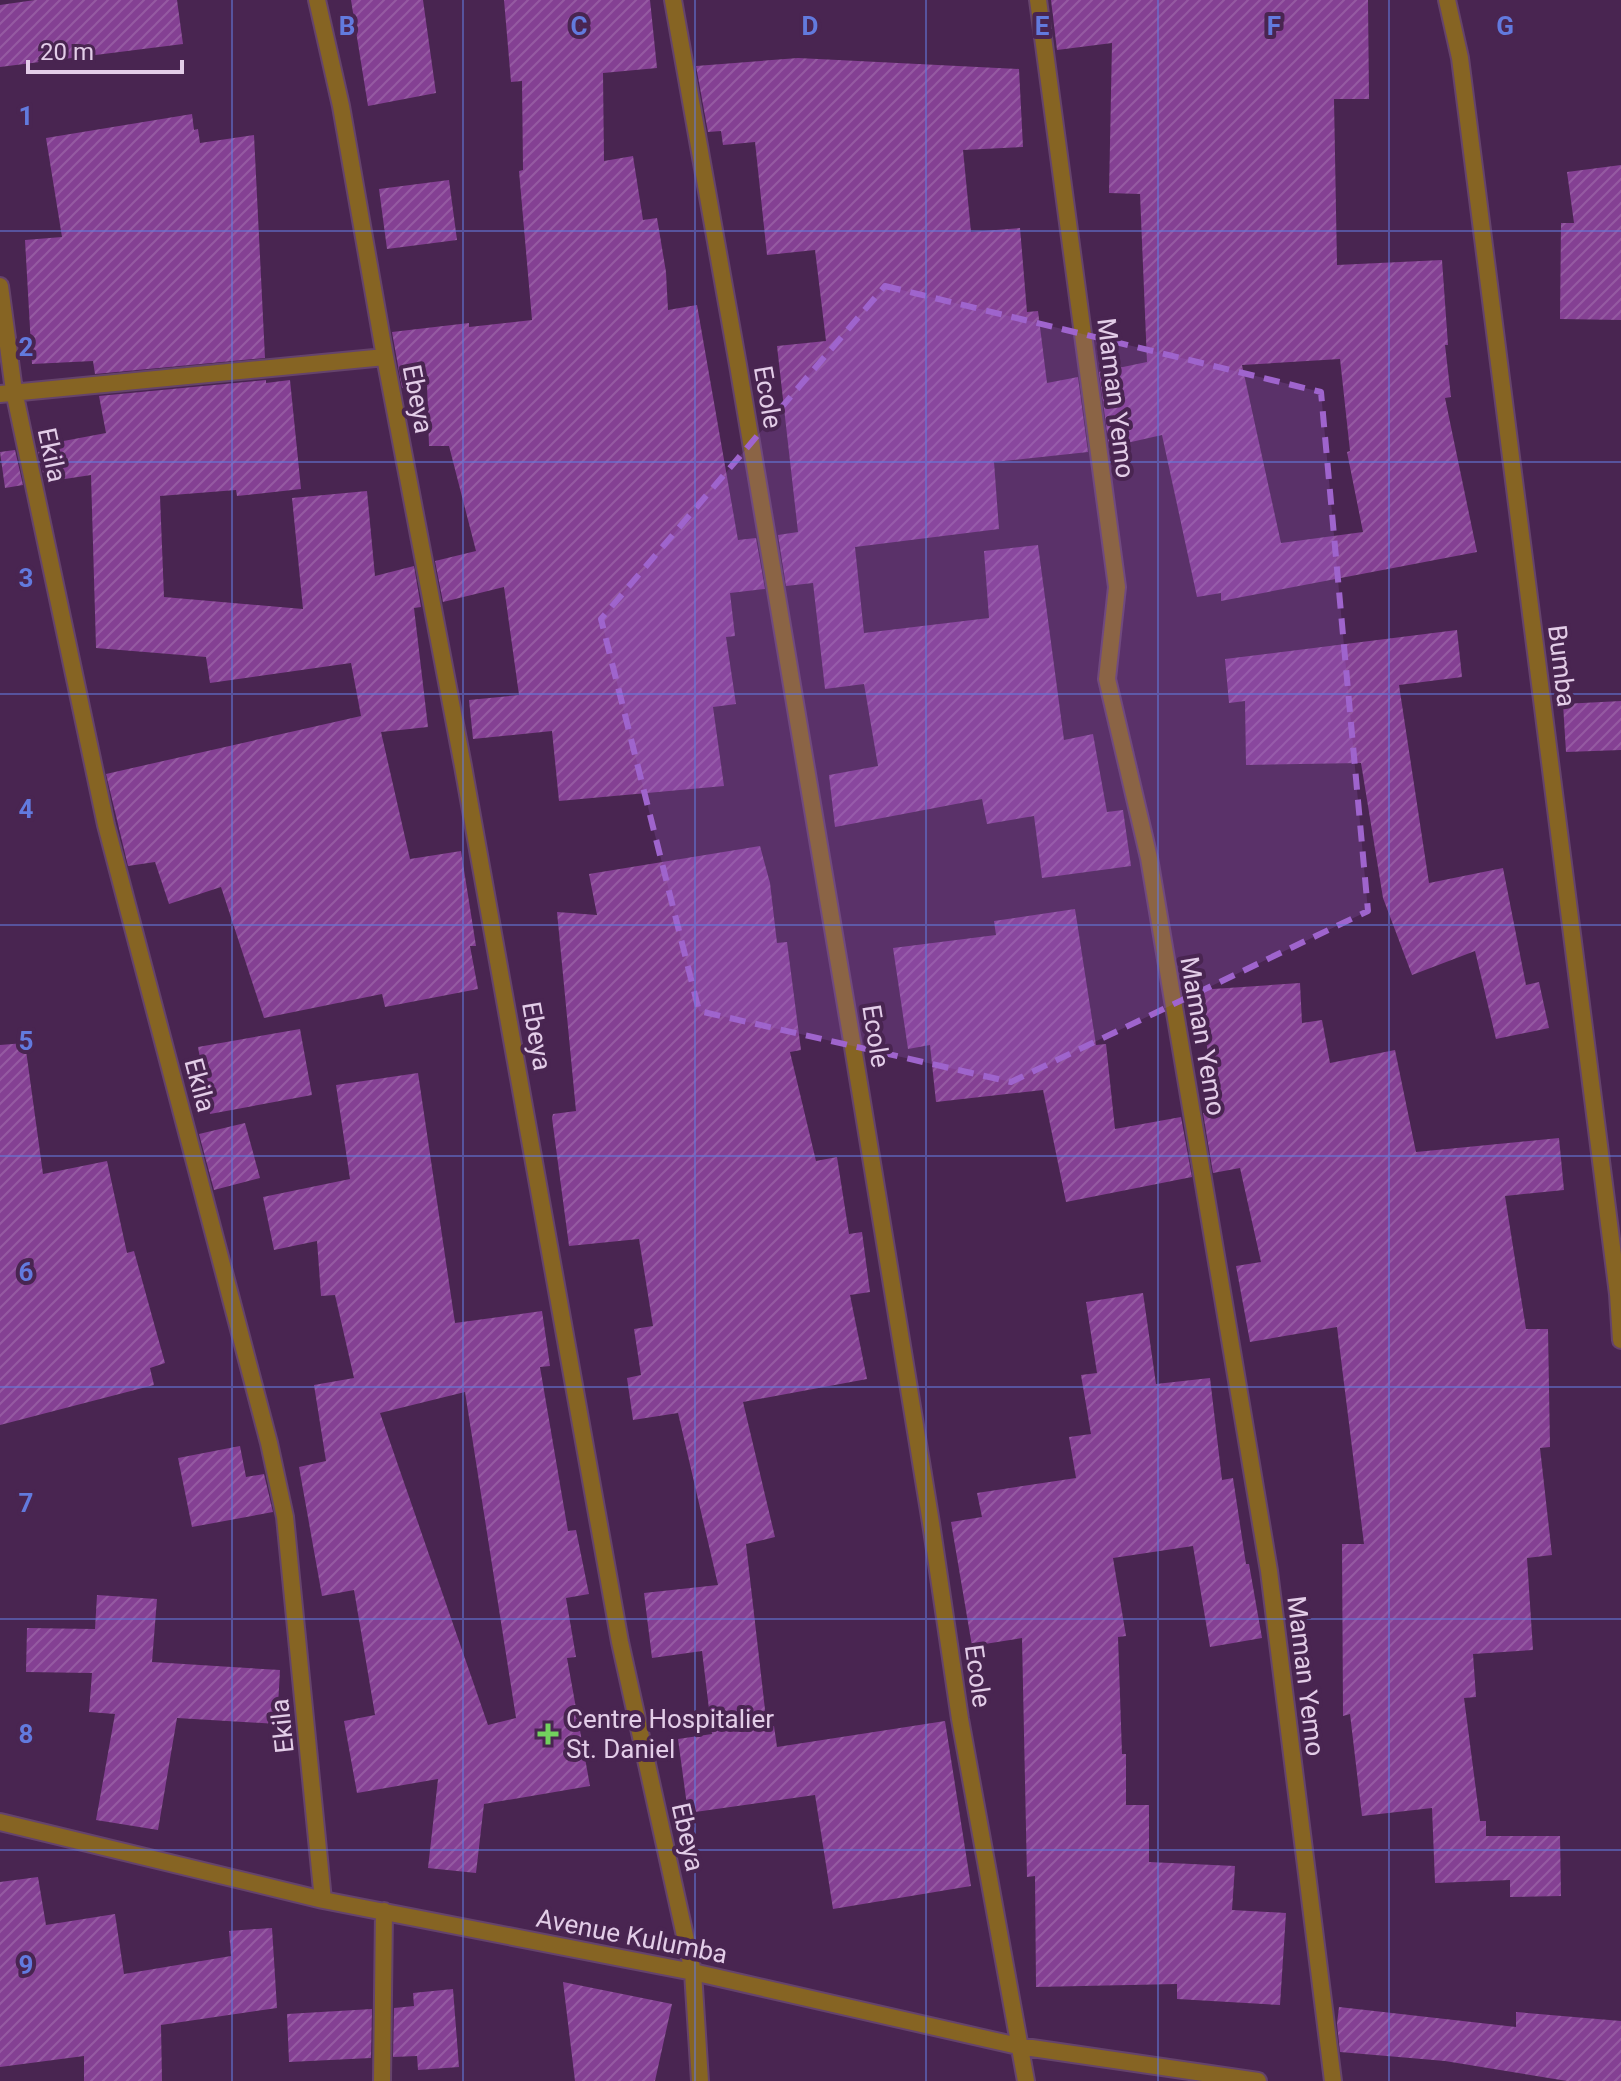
<svg xmlns="http://www.w3.org/2000/svg" width="1621" height="2081" viewBox="0 0 1621 2081" font-family="Roboto,sans-serif">
<style>
.building{fill:url(#building-hatch);fill-rule:evenodd}
.lines{fill:none;stroke-linecap:round;stroke-linejoin:round}
.street-casing{stroke:#65436c;stroke-width:20}
.street{stroke:#866423;stroke-width:16}
.marked{fill:#9f64cd;fill-opacity:0.2;stroke:#9f64cd;stroke-width:6;stroke-dasharray:16 10;stroke-linejoin:round}
.grid{fill:none;stroke:#627ade;stroke-width:2;stroke-opacity:0.55}
.poi-dot{fill:#72d25e;stroke:#492551;stroke-width:3}
.labels{text-anchor:middle;dominant-baseline:central;stroke-width:8;stroke-linejoin:round;paint-order:stroke}
.street-label{font-size:26px;fill:#e3cde8;stroke:#492551}
.poi-label{font-size:26px;fill:#e3cde8;stroke:#492551;text-anchor:start}
.grid-label{font-size:26px;text-anchor:middle;font-weight:bold;fill:#627ade;stroke:#492551;stroke-width:8;stroke-linejoin:round;paint-order:stroke}
</style>
<defs>
<pattern id="building-hatch" width="6" height="6" patternUnits="userSpaceOnUse" patternTransform="scale(2)"><rect width="6" height="6" fill="#844093"/><path d="M-1 1l2-2M0 6l6-6M5 7l2-2" fill="none" stroke="#955aa2"/></pattern>
</defs>
<rect width="100%" height="100%" fill="#492551"/>
<path class="building" d="M35,0H177L183,44L0,67V5Z
M351,0H423L436,93L368,106Z
M504,0H650L657,68L603,73L604,161L633,156L643,220L657,218L666,272L668,310L697,305L738,540L756,538L765,589L730,593L735,636L726,637L736,704L713,707L724,786L559,801L552,731L473,739L469,700L519,695L504,587L443,602L435,561L476,551L449,446H429L427,385L402,388L392,332L469,323V327L532,320L519,171L523,170L522,81L511,82Z
M1051,0H1368L1369,99H1334L1337,265L1442,260L1448,345H1445L1451,397L1445,398L1477,552L1221,601V593L1197,597L1162,435L1109,447L1099,372L1147,362L1140,194L1109,193L1112,43L1057,50ZM1340,359L1350,451L1347,452L1363,532L1281,543L1242,365Z
M798,58L1019,69L1023,147L963,150L971,232L1020,228L1027,312L1038,311L1047,383L1078,377L1088,452L994,462L999,529L855,547L864,633L989,618L984,551L1038,545L1064,740L1093,734L1107,812L1123,810L1131,866L1042,878L1034,816L987,824L982,799L835,827L829,775L878,766L864,684L825,689L813,583L786,586L778,535L798,532L777,346L826,341L815,250L767,255L755,142L723,145L721,131L708,132L696,66Z
M192,114L194,130L198,129L200,143L254,135L265,358L95,374L93,361L32,364L25,240L62,237L46,138Z
M1621,165V320L1560,319L1561,223H1574L1567,172Z
M449,180L457,240L387,249L379,189Z
M266,380V383L290,380L301,489L237,496L236,490L160,496L164,597L303,609L292,498L367,491L375,576L414,566L421,607L414,608L428,727L381,732L410,859L461,851L476,946H470L478,989L385,1007L382,994L264,1018L221,887L169,904L155,862L128,866L106,774L361,716L351,663L210,683L206,657L96,648L91,475L45,482L37,446L106,433L99,396Z
M15,450L23,485L5,488L0,452Z
M1457,630L1462,677L1399,685L1429,883L1503,868L1526,985L1539,982L1549,1028L1496,1039L1475,951L1412,975L1383,898L1361,763L1246,765L1245,701L1229,703L1225,659Z
M1621,701V750L1566,752L1563,704Z
M760,846L770,883L777,943L787,942L801,1050L790,1052L816,1161L837,1157L849,1234L862,1232L870,1292L850,1295L867,1379L743,1402L775,1537L746,1544L767,1727L774,1726L777,1747L945,1721L971,1886L833,1909L815,1795L688,1813L678,1739L712,1734L702,1651L652,1658L644,1593L718,1585L678,1413L633,1420L627,1378L641,1375L634,1329L653,1326L639,1239L569,1246L552,1118L553,1114L576,1111L557,912L597,915L589,874Z
M1075,909L1096,1045L1106,1044L1115,1129L1181,1117L1192,1177L1066,1202L1043,1090L936,1102L930,1045L908,1049L893,948L996,935L994,921Z
M1300,983L1302,1023L1322,1020L1330,1063L1395,1050L1416,1152L1559,1138L1564,1190L1505,1196L1526,1329H1548L1550,1447L1540,1448L1552,1555L1527,1558L1533,1650L1473,1654L1476,1697L1464,1698L1480,1821H1486V1836H1560L1561,1896L1510,1897V1880L1435,1883L1432,1808L1362,1816L1350,1714L1343,1716L1342,1544H1364L1337,1327L1250,1342L1236,1266L1261,1262L1240,1168L1213,1173L1203,1113L1217,1110L1198,990Z
M300,1029L312,1095L210,1114L198,1047Z
M25,1043L43,1174L107,1161L127,1253L134,1251L165,1363L150,1368L154,1385L0,1425V1045Z
M418,1073L455,1323L542,1311L550,1366L540,1367L568,1531L576,1530L589,1594L566,1598L576,1657L567,1658L590,1786L484,1804L476,1873L428,1868L438,1779L357,1793L344,1721L375,1715L354,1590L322,1596L299,1467L326,1461L314,1385L354,1378L335,1295L321,1296L317,1241L274,1250L263,1197L350,1179L336,1085ZM465,1392L516,1718L488,1725L380,1413Z
M245,1123L260,1178L214,1190L199,1134Z
M1143,1293L1156,1384L1210,1378L1222,1480L1233,1478L1246,1564H1249L1262,1638L1210,1647L1193,1546L1113,1558L1126,1636L1118,1637L1122,1754H1126V1805H1149V1862L1235,1866L1232,1910L1286,1913L1280,2005L1177,1999V1984L1036,1987L1035,1876L1027,1877L1022,1638L972,1646L951,1522L982,1517L977,1493L1076,1478L1069,1437L1091,1434L1081,1375L1097,1373L1086,1302Z
M240,1446L246,1477L264,1474L273,1512L192,1527L178,1458Z
M97,1595L157,1599L152,1662L280,1670L277,1724L177,1718L158,1830L96,1820L115,1714L89,1712L92,1673L26,1672L27,1628L95,1629Z
M38,1877L46,1925L115,1914L124,1974L231,1956L229,1931L272,1928L277,2008L161,2025L162,2081H84V2056L0,2067V1882Z
M563,1982L672,2004L655,2081H575Z
M453,1989L459,2067L418,2070L417,2056L393,2057L394,2008L414,2006L413,1993Z
M1339,2007L1516,2027V2012L1621,2021V2081H1567L1445,2061L1340,2052L1337,2024Z
M372,2009L371,2058L289,2062L287,2014Z"/>
<g class="lines">
<g class="street-casing">
<path id="street" d="M317,0L341,106L385,357L463,766L620,1642L693,1972L700,2081
M673,0L738,365L853,1047L931,1523L960,1719L1026,2081
M1038,0L1117,587L1107,679L1149,858L1269,1571L1333,2081
M1447,0L1460,58L1618,1294L1621,1340
M0,286L14,391L106,825L269,1443L285,1517L323,1900
M0,394L385,357
M0,1822L323,1900L693,1972L1018,2046L1258,2081
M382,2081L384,1911"/>
</g>
<use href="#street" class="street"/>
</g>
<path class="marked" d="M885,286L1321,392L1368,911L1011,1082L699,1011L601,619Z"/>
<path class="grid" d="M232,0V2081M463,0V2081M695,0V2081M926,0V2081M1158,0V2081M1389,0V2081M0,231H1621M0,462H1621M0,694H1621M0,925H1621M0,1156H1621M0,1387H1621M0,1619H1621M0,1850H1621"/>
<path class="poi-dot" d="M544 1722h8v8h8v8h-8v8h-8v-8h-8v-8h8z"/>
<g class="labels">
<g class="street-label">
<text transform="translate(768 397) rotate(80)">Ecole</text>
<text transform="translate(1116 398) rotate(83)">Maman Yemo</text>
<text transform="translate(418 399) rotate(79)">Ebeya</text>
<text transform="translate(52 455) rotate(78)">Ekila</text>
<text transform="translate(1562 666) rotate(83)">Bumba</text>
<text transform="translate(537 1036) rotate(80)">Ebeya</text>
<text transform="translate(876 1036) rotate(81)">Ecole</text>
<text transform="translate(1203 1036) rotate(80)">Maman Yemo</text>
<text transform="translate(200 1085) rotate(75)">Ekila</text>
<text transform="translate(978 1676) rotate(82)">Ecole</text>
<text transform="translate(1306 1676) rotate(83)">Maman Yemo</text>
<text transform="translate(282 1726) rotate(-96)">Ekila</text>
<text transform="translate(688 1837) rotate(77)">Ebeya</text>
<text transform="translate(632 1936) rotate(11)">Avenue Kulumba</text>
</g>
<g class="poi-label">
<text x="566" y="1719">Centre Hospitalier<tspan x="566" dy="30">St. Daniel</tspan></text>
</g>
</g>
<g class="grid-label">
<text x="347" y="35">B</text>
<text x="579" y="35">C</text>
<text x="810" y="35">D</text>
<text x="1042" y="35">E</text>
<text x="1274" y="35">F</text>
<text x="1505" y="35">G</text>
<text x="26" y="125">1</text>
<text x="26" y="356">2</text>
<text x="26" y="587">3</text>
<text x="26" y="818">4</text>
<text x="26" y="1050">5</text>
<text x="26" y="1281">6</text>
<text x="26" y="1512">7</text>
<text x="26" y="1743">8</text>
<text x="26" y="1974">9</text>
</g>
<path d="M28 60v12h154v-12" fill="none" stroke="#e3cde8" stroke-width="4"/>
<text x="40" y="60" font-size="24" fill="#e3cde8" stroke="#492551" stroke-width="6" paint-order="stroke">20 m</text>
</svg>
